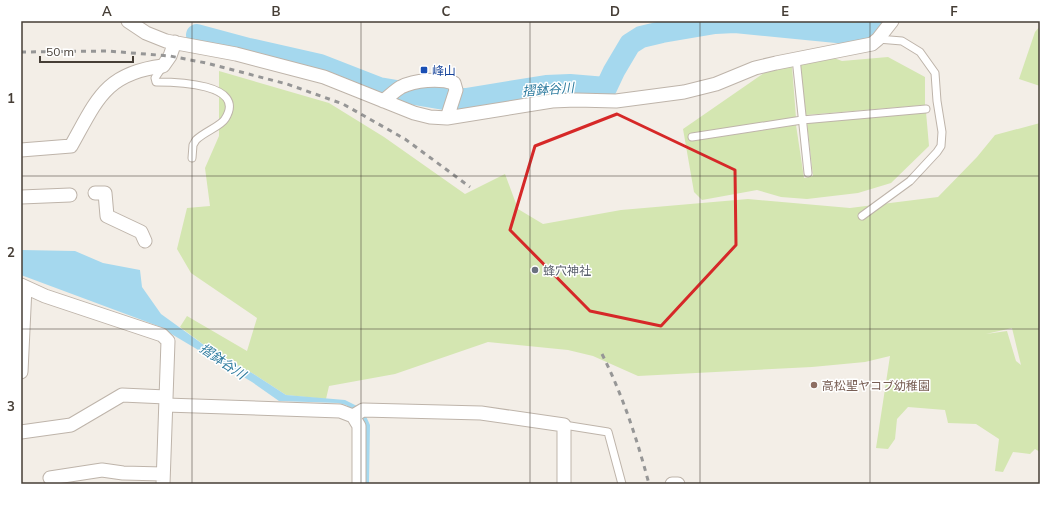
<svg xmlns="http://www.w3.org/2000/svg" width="1061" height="505" viewBox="0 0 1061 505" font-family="Mulish,'Noto Sans JP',sans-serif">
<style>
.green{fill:#d4e6b1;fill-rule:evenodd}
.water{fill:#a5d8ee}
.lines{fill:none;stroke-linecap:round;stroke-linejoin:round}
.river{stroke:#a5d8ee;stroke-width:22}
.lane-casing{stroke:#beb4aa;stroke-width:9}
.street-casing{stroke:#beb4aa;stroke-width:15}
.lane{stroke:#fff;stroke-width:7}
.street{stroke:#fff;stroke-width:13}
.rail{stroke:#969696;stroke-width:3;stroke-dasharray:5 5;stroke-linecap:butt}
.marked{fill:none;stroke:#d62828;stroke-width:3;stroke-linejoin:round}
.grid{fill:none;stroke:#463e36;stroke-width:1;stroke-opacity:0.55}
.transit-dot{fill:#1a4fb4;stroke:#fff;stroke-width:1.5}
.worship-dot{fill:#6b7280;stroke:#fff;stroke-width:1.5}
.education-dot{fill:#8d6e63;stroke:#fff;stroke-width:1.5}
.labels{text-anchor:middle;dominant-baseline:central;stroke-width:3;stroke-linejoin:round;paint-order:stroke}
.transit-label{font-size:12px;fill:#164399;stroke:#fff;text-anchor:start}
.worship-label{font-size:12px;fill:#5b616d;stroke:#fff;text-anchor:start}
.education-label{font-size:12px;fill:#785e54;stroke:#fff;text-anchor:start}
.water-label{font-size:13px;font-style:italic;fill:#2f7c9f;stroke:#fff}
.neatline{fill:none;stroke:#463e36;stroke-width:1.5}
.grid-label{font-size:13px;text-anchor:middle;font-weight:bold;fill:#463e36}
</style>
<rect width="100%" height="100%" fill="#f3eee7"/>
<path class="green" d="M706,21H880L867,33L853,39L727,27Z
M1040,26V86L1019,79L1035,32Z
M888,57L925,77V105L806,115L800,63L834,58L842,61Z
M792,66L796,118L690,134L691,141L796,125L804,178L813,176L807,123L926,112L929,146L891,183L858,193L807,199L781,197L757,190L702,200L694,192L683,129L764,73Z
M219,71L329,103L384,137L465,194L505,174L518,209L543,224L621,210L748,199L850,208L938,197L977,157L995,135L1040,123V452L1035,449L1030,454L1013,452L1003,472L995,471L999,439L976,424L948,423L945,410L908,407L897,419L895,439L888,449L876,448L890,356L865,362L812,367L638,376L593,356L568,350L488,342L395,374L329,386L326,399L286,395L252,373L215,353L180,327L187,316L247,351L257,318L191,273L177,249L187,208L210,206L205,168L219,136ZM1012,328L1021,365L1016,361L1007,331L986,334Z"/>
<path class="water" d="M21,250L75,251L103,263L140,270L142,287L161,314L215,353L252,373L286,395L345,400L357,406L365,414L370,425L369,484H363L353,410L346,405L338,403L279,401L252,382L158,326L21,275Z"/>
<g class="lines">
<path class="river" d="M197,35L249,49L320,65L379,88L444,99H466L546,86L570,85L606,88L614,71L630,44L641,37L662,32L715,23L735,22L857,34L865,30L875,21"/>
<g class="lane-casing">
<path id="lane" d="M796,58L808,173
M163,66L155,78L156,82C174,82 248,83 225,119C221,126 204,132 196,140L193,145L192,158
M692,137L802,120L926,109
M862,216L910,181L937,152L941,146L942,132L937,101L935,73L920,52L902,41L878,39
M564,425L608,432L622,484"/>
</g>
<g class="street-casing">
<path id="street" d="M128,21L146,33L166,41L236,54L324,77L414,113L430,117L447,118L552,101L576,100L616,101L684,92L716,84L755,68L776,63L872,44L878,39L892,21
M383,101C389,97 394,91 401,87C415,80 439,78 454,83L456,90L447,118
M21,150L71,146C97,100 105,73 163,66L170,56L175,42
M95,193H105L107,216L141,232L145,241
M21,197L70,195
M21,285L45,296L162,335L168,341L163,484
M21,372L25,287
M166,405L340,411L353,416L359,426V484
M353,416L363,410L481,413L564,425V484
M21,432L71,425L122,395L166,397
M50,478L102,470L123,473L163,474
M672,484H678"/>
</g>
<use href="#lane" class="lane"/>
<use href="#street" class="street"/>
<path class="rail" d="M21,52L107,51L170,56L206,63L287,84L343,104L405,139L470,187
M602,354C623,396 637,439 649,484"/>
</g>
<path class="marked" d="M617,114L735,170L736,245L661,326L590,311L510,230L535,146Z"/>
<path class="grid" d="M192,21V484M361,21V484M530,21V484M700,21V484M870,21V484M21,176H1040M21,329H1040"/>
<rect class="transit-dot" x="420" y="66" width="8" height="8" rx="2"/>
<circle class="worship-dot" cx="535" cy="270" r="4"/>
<circle class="education-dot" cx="814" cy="385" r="4"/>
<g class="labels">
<g class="transit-label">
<text x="432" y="70">峰山</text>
</g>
<g class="worship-label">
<text x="543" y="270">蜂穴神社</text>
</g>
<g class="education-label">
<text x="822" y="385">高松聖ヤコブ幼稚園</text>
</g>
<g class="water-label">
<text transform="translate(548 89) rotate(-4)">摺鉢谷川</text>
<text transform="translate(223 361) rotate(34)">摺鉢谷川</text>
</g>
</g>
<rect width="1061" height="505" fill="none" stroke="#ffffff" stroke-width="44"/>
<path d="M40 56v6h93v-6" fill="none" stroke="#463e36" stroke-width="2"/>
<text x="46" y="56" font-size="12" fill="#463e36" stroke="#ffffff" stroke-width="3" paint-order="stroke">50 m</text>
<rect x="22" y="22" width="1017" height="461" class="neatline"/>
<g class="grid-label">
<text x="107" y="16">A</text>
<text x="276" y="16">B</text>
<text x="446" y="16">C</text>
<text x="615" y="16">D</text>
<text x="785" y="16">E</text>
<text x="954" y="16">F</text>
<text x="11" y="103">1</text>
<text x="11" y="257">2</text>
<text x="11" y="411">3</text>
</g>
</svg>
